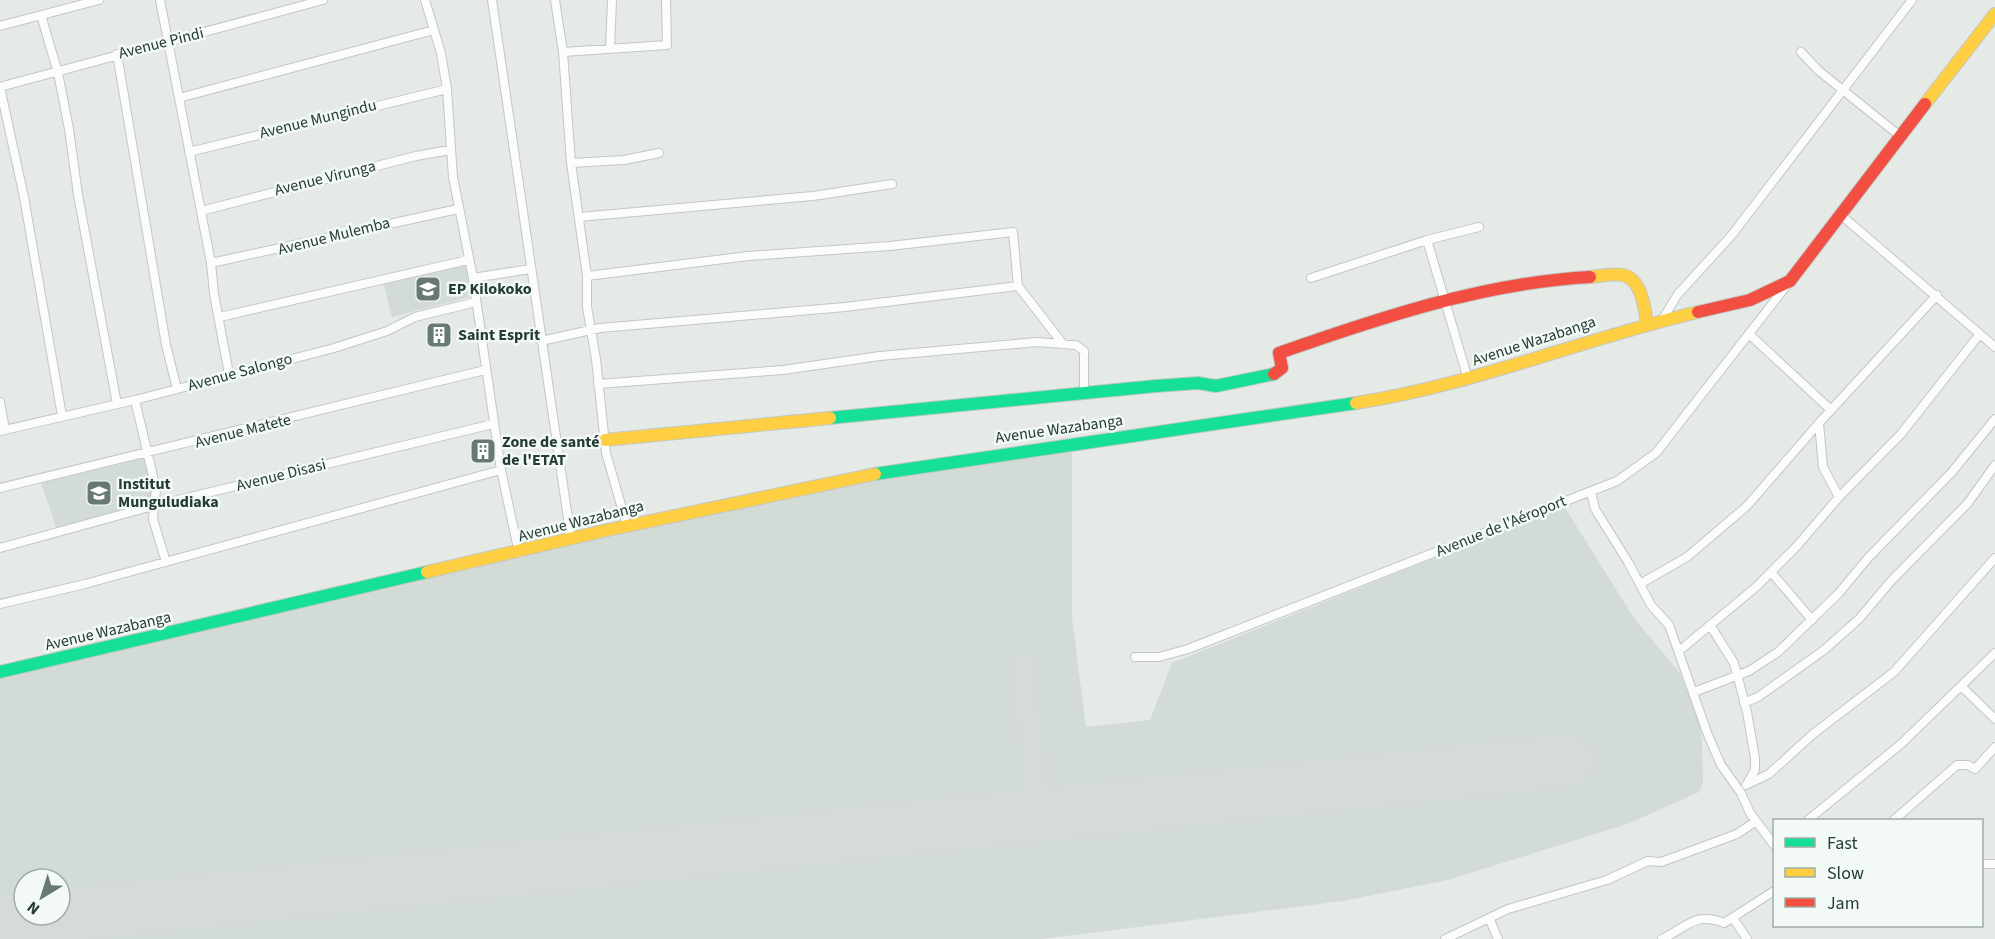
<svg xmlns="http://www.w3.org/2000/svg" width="1995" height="939" viewBox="0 0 1995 939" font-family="'Source Sans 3',sans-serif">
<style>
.built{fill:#d3dbd6;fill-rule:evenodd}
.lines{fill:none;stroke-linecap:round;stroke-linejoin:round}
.taxiway{stroke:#d6dad8;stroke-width:21}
.runway{stroke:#d6dad8;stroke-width:52}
.street-casing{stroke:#c2c7c4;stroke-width:10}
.fast-casing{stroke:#c1c7c4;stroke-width:14}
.slow-casing{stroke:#c1c7c4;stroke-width:14}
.jam-casing{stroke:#c1c7c4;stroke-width:14}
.street{stroke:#fbfcfb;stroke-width:8}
.fast{stroke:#16e098;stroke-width:12}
.slow{stroke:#ffcf43;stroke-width:12}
.jam{stroke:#f24e42;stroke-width:12}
.labels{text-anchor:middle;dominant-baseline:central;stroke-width:5;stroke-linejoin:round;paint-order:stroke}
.street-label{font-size:16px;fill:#243c32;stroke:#f3f9f5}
.poi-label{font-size:16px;font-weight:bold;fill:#243c32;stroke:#f3f9f5;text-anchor:start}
</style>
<rect width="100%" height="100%" fill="#e5eae7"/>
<path class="built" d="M464,262L473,296L392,317L383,282Z
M1072,450V618L1086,727L1150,720L1172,663L1564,506L1634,618L1680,673L1699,721L1702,739L1703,782L1699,792L1630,823L1448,880L1343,901L1042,939H0V676L866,477ZM24,879H60V915H24Z
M146,456L153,495L149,501L143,505L57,529L40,480Z"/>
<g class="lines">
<path class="taxiway" d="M1022,663L1039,815"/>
<path class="runway" d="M0,922L1566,761"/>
<g class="street-casing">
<path id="street" d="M160,0L211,263L214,294L229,374
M425,0L441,53L447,89L453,177L473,278L501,470L519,553
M492,0L571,539
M555,0L563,52L571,163L587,276V307L596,359L606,453L627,526
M41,15L58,73L69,129L78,195L117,404
M0,26L99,0
M610,48L612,0
M563,52L667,45L666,0
M1801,52L1819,71L1900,136
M117,54L166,345L177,389
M0,87L24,197L62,416
M0,87L323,0
M179,98L434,30
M189,152L447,89
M571,163L624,160L659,153
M201,211L416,156L450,150
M1841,215L1995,347
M579,217L813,196L892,184
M1427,240L1468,379
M211,263L458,209
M587,276L748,256L890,246L1013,232L1018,286L1063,344
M473,278L530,269
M1311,278L1427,240L1479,227
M220,317L468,260
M1662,320L1678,294L1731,236L1912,0
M1749,334L1831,410
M541,341L600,328L845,307L1018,286
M598,384L783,370L880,356L1037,342L1076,345L1084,351V395
M135,400L156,489L153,519L166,562
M0,402L5,430
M1819,423L1823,467L1839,497
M0,431L135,400L334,348L387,331L415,317L476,302
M0,488L485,370
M1591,492L1595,509L1628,562L1651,605L1669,625L1708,735L1721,765L1741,793L1750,813L1774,845
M0,548L153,506L493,424
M1771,572L1812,620
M1640,584L1687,557L1747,506L1819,423L1937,295
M0,604L85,584L501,470
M1710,625L1734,663L1747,712L1755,758V770L1747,784
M1679,651L1756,587L1797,546L1839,497L1901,434L1979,335
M1135,657H1159L1188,649L1617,481L1656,453L1787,285
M1961,686L1995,719
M1694,692L1749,671L1778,652L1839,593L1868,558L1952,472L1995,419
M1744,703L1758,697L1824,650L1859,619L1891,581L1968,503L1995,465
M1746,785L1769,774L1813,734L1894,672L1995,558
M1808,820L1901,744L1995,653
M1894,820L1957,765H1968L1975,769L1995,747
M1982,864H1995
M1733,918L1747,939
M1490,920L1498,939
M1445,939L1508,909L1607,880L1648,861L1661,862L1683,854L1737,834L1756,821
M1662,939C1686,928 1695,911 1724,923L1774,891"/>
</g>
<g class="fast-casing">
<path id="fast" d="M830,418L1156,386L1198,383L1216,386L1274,374
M875,474L1356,403
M0,672L427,572"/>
</g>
<g class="slow-casing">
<path id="slow" d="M1925,104L1995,14
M1590,277C1600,276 1613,273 1623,275C1642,279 1645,310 1647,324
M1356,403C1473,385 1583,339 1698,312
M605,440L830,418
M427,572L603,531L875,474"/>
</g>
<g class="jam-casing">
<path id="jam" d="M1698,312L1750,300L1790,281L1925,104
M1274,374L1282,368L1279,353C1379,318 1483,283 1590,277"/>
</g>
<use href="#street" class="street"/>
<use href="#fast" class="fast"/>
<use href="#slow" class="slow"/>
<use href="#jam" class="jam"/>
</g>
<defs>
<g id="school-square" transform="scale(1.35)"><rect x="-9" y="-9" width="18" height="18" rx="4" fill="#687971" stroke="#f3f9f5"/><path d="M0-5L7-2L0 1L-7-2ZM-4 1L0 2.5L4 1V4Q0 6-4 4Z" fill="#fff"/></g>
<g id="building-square" transform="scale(1.35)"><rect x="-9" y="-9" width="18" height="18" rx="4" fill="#687971" stroke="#f3f9f5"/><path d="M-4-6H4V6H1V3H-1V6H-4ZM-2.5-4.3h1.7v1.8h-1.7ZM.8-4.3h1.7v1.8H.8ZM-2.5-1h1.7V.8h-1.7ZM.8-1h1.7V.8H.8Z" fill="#fff"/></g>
</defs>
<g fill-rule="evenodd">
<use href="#school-square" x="428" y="289"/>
<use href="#building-square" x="439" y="335"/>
<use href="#building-square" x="483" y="451"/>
<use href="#school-square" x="99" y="493"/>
</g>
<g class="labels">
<g class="street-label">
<text transform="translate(161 43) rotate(-14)">Avenue Pindi</text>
<text transform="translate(318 119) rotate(-14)">Avenue Mungindu</text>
<text transform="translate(325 178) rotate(-14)">Avenue Virunga</text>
<text transform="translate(334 236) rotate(-14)">Avenue Mulemba</text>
<text transform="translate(1534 341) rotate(-18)">Avenue Wazabanga</text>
<text transform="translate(240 372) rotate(-15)">Avenue Salongo</text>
<text transform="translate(1059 429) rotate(-8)">Avenue Wazabanga</text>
<text transform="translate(243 431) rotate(-14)">Avenue Matete</text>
<text transform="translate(281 475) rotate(-14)">Avenue Disasi</text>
<text transform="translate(581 521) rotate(-14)">Avenue Wazabanga</text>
<text transform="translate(1501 526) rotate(-22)">Avenue de l'Aéroport</text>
<text transform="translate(108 631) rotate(-13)">Avenue Wazabanga</text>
</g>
<g class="poi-label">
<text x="448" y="289">EP Kilokoko</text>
<text x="458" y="335">Saint Esprit</text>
<text x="502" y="442">Zone de santé<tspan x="502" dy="18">de l'ETAT</tspan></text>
<text x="118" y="484">Institut<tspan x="118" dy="18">Munguludiaka</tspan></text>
</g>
</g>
<rect x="1773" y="819" width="210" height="108" fill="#f3f9f5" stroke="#a0ada7" stroke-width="1.5"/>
<rect x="1785" y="838" width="30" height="9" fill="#16e098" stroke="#a0ada7" stroke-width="1.5"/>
<text x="1827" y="849" font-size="18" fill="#243c32">Fast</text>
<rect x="1785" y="868" width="30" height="9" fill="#ffcf43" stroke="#a0ada7" stroke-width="1.5"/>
<text x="1827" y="879" font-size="18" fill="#243c32">Slow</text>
<rect x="1785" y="898" width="30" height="9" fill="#f24e42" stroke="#a0ada7" stroke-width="1.5"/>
<text x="1827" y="909" font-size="18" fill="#243c32">Jam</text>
<g transform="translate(42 897) rotate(218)"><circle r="28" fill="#f3f9f5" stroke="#a0ada7" stroke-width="1.5"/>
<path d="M0-4.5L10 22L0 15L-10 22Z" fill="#687971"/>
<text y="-9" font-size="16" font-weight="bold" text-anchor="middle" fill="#243c32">N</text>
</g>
</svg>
